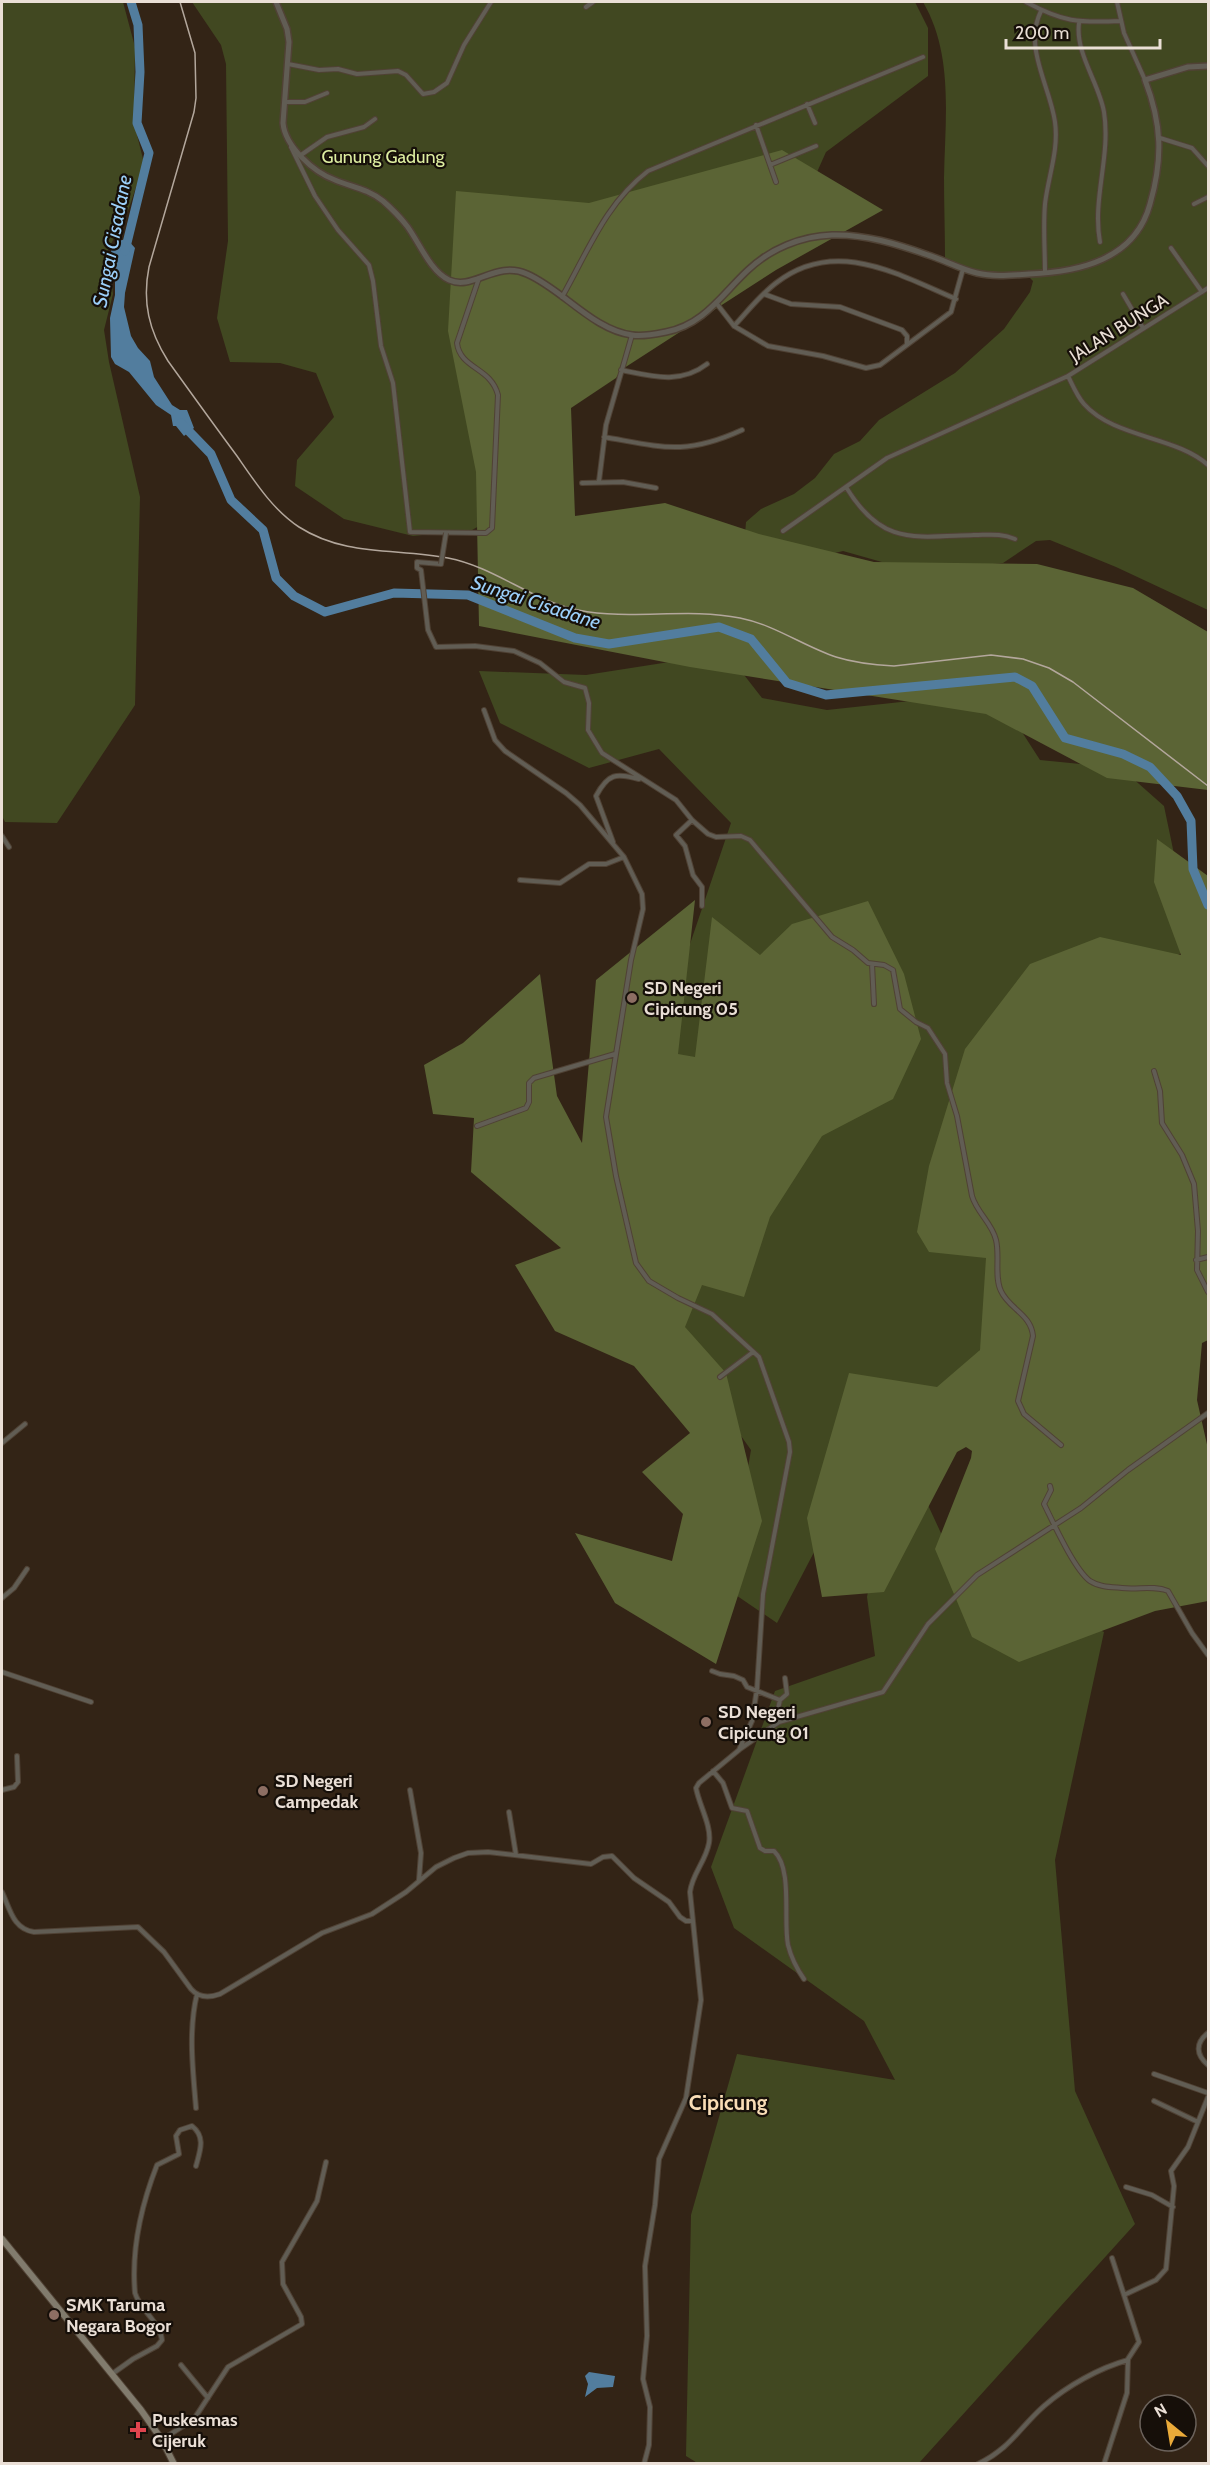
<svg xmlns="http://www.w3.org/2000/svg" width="1210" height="2465" viewBox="0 0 1210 2465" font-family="Cabin,sans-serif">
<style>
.green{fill:#414821}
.forest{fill:#5b6435}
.water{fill:#527d9e}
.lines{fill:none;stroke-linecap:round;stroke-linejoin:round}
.river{stroke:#527d9e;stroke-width:9}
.minor-casing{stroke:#504235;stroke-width:6}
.tertiary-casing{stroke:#504235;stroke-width:8}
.secondary-casing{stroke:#504235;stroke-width:8}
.minor{stroke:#615d54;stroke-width:4}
.tertiary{stroke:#615d54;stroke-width:5}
.secondary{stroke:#817b6d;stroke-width:6}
.rail{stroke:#b3a79c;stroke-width:1.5}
.minor-bridge-casing{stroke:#504235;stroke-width:6;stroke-linecap:butt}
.minor-bridge{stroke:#615d54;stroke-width:4}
.education-dot{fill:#8d6e63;stroke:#160f09;stroke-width:2}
.health-dot{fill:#e0444e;stroke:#160f09;stroke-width:2}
.labels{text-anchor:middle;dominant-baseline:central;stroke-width:4.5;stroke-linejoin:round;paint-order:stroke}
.park-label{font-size:18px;fill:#deeea1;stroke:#160f09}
.street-label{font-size:18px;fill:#eadfd6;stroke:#160f09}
.poi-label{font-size:18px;font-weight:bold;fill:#eadfd6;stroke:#160f09;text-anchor:start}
.water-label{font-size:20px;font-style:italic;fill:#9bcff9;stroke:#160f09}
.quarter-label{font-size:21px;font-weight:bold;fill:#f9ddb6;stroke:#160f09}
</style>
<rect width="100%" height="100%" fill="#332416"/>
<path class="green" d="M2,2H123L135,47L134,123L144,163L129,208L108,250L113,294L104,330L109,362L140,497L135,705L57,823L5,822L2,816Z
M192,2H915L928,28V76L826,152L801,208L586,290L506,511L472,530L413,536L344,519L295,486L297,460L334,417L316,373L280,363L230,362L217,318L228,241L226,64L221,45Z
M923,2H1208V610L1116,567L1050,540L1036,541L1003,563L931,570L896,566L843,551L811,559L745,535L746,522L761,509L794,494L815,478L834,454L860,441L879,420L955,373L1004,329L1030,292L1033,281L1029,277C1004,278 969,281 948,265L945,257C945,231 944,204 944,178C945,119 954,55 923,2Z
M727,653L762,698L827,710L947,697L1009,712L1040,760L1121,768L1164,806L1193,945L1160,967L1009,1268L965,1392L823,1535L777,1623L727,1589L751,1450L673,1340L702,1072L665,1065L690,944L731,823L659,749L589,768L500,723L479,671L586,675Z
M897,1438L952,1557L1104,1632L1055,1860L1075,2091L1135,2224L919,2463L699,2464L686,2456L691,2215L737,2054L895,2080L864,2021L734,1928L711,1867L775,1691L875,1656L867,1597Z"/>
<path class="forest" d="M782,150L883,210L776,270L621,370L616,378L571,408L575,516L665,503L759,534L874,562L1037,564L1133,588L1208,632V790L1107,778L986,714L690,667L479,626L476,472L448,331L456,191L589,203Z
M1157,839L1208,876V1340L1202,1343L1197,1400L1208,1449V1601L1155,1611L1019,1662L972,1637L935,1549L971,1458L972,1451L966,1447L957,1452L884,1592L822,1597L807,1518L849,1373L937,1387L980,1350L986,1258L929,1252L917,1232L929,1166L965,1049L1030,964L1100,937L1181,955L1154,882Z
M695,900L678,1054L695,1057L712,917L760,955L792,924L868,901L904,974L921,1039L893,1099L822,1136L770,1217L744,1297L702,1285L685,1327L726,1373L762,1521L716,1664L615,1603L575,1533L672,1561L683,1514L642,1472L690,1433L634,1366L555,1331L515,1265L561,1248L471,1172L474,1118L433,1114L424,1065L463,1043L540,974L557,1096L582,1143L596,980Z"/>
<path class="water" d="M127,239L135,248L125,293L124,307L131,336L138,348L150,361L154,377L172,405L180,410H187L194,428L184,436L176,426H173L171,415L156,405L129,372L115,364L111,357L110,318L115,295V262L111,251L117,241Z
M589,2372L615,2376L613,2387L597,2388L585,2397L588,2384L585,2376Z"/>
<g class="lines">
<path class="river" d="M125,251L149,153L137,123L140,72L138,25L131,2
M181,423L211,454L231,500L263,530L276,578L294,596L325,612L394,593L468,595L575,638L609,644L719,627L751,639L787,683L826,695L1015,677L1032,686L1065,738L1123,754L1150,767L1177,796L1191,821L1193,869L1208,905"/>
<g class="minor-casing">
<path id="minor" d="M1026,2C1063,22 1078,23 1120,21
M1117,2L1124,33L1145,80
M586,7L593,2
M1041,11C1023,47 1050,86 1055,122C1059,150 1048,177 1045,204C1043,227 1045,250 1045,273
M1079,23C1075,53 1099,83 1104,112C1111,156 1092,199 1100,242
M288,64L319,70L338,69L357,74L398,71L406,75L423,94L434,92L447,83L464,45L491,2
M285,102H305L327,93
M807,104L815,123
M756,125L776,182
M1160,138L1192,148L1208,166
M291,147L315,196L338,230L369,265L373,281L381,346L393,383L410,532L486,533L492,528L498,395C491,367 460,369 457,343L479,278
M301,155L327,137L364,127L375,119
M770,165L816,146
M1194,204L1208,197
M1171,248L1202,292
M1208,288L1068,376C1073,386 1077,396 1084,404C1114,438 1176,436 1208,465
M764,294L791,304L840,307L902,330L907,336V344
M1123,294L1143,328
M562,297C588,251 606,203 648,171L923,57
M717,304L734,326L768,346L823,356L866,368L880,365L951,312L963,269
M734,326C747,312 760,295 776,283C835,237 897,274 956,299
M621,370C651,376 680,385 707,364
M604,437C662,447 685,456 742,430
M599,481L606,425L632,335
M582,483L623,482L656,488
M846,487C882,546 913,537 974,535C989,535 1001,533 1015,539
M783,531L887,458L1068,376
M441,564L417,562V568L421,570L428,630L436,647L475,646L514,651L540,663L564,682L585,688L589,703L588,730L602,753L676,800L692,820L708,834L716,837L741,836L750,840L832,937L853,950L868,963L884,965L893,970L900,1009L916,1022L928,1028L945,1054L947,1083L957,1116L972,1196C977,1213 992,1223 996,1240C1000,1256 994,1277 1001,1291C1009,1309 1031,1314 1033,1336L1018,1401L1024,1414L1061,1445
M484,710L495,740L505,751L566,793L580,805L624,857L642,894L643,909L631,960L606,1117L616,1176L636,1263L649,1281L678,1298L712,1314L759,1357L789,1442L790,1452L763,1594L757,1689L752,1721L739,1750L699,1783L696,1788C699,1805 712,1826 709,1843C706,1861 692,1874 690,1892L701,2000L686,2098L659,2159L655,2205L645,2266L647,2336L643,2379L650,2407L649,2445L644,2464
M692,820L676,835L685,846L693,875L702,887V906
M2,836L9,847
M613,842L596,796C609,772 616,774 639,779
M520,880L560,883L589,864H606L624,857
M872,964L874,1004
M1154,1071L1160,1091L1162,1123L1182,1155L1194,1184L1198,1231L1197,1270L1208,1292
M477,1126L526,1108L529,1102V1083L534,1078L615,1054
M1196,1260L1208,1257
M720,1377L753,1352
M2,1443L25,1424
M1050,1486L1051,1490L1044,1504C1053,1522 1074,1569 1090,1581C1099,1587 1111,1587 1122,1588C1138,1590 1153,1585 1168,1591L1192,1633L1208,1655
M2,1598L14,1588L27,1569
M712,1671L720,1674L734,1676L743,1680L747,1687L780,1700
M2,1672L91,1702
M775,1723L780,1700L787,1694L785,1678
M740,1749L779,1722L883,1692L928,1624L977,1575L1081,1508L1128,1470L1208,1413
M713,1771L723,1783L732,1808L747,1811L760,1848L765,1851H774C793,1869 783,1920 788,1945C791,1957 797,1969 804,1979
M2,1790L14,1787L18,1782L17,1756
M410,1790L421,1853L419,1880
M509,1812L516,1855
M2,1892C10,1909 13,1929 34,1932L138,1927L164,1952L191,1989C199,1998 209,1998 220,1994L322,1933L372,1914L406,1892L436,1867L454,1858L468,1853L488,1852L591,1864L603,1857L612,1856L634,1878L669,1902L680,1917L686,1921H691
M1208,2033C1195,2043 1196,2055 1208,2065
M1154,2074L1208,2093
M1154,2101L1198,2122
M196,2108C193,2071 188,2031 197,1994
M1126,2187L1152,2195L1173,2207
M1112,2258L1124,2295
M181,2365L208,2398
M112,2374L133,2359L157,2346L162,2340C160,2322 140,2310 135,2293C131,2248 141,2206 157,2165L179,2154L176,2136L180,2130L192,2126C206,2137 200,2151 196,2166
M163,2439L194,2419L228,2367L302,2324L301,2317L283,2284L282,2262L317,2201L326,2162
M978,2464C1011,2448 1019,2428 1044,2406C1067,2386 1099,2368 1128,2360
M1104,2464L1127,2393L1128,2359L1139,2342L1124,2295L1156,2280L1166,2269L1174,2186L1171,2171L1188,2147L1208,2097"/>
</g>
<g class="tertiary-casing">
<path id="tertiary" d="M276,2L287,29L289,42L283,123C285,146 313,172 335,180C352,187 368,189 383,201C391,208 400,217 407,226C419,242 430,271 449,280C473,291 496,260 527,274C562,289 593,330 632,335C642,337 656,334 666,332C704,325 722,294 748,270C770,249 801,236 832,235C865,234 897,244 928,255C944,260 960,269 977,273C994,277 1012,275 1029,274C1079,272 1135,260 1150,204C1163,159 1162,124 1145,80L1188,67L1208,66"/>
</g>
<g class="secondary-casing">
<path id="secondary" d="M2,2239L141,2410L162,2440L174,2464"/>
</g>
<use href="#minor" class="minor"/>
<use href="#tertiary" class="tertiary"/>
<use href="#secondary" class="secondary"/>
<path class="rail" d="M180,2L195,53L196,98L194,112L149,267C142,302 149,331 168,361C191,393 214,425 237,456C255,482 273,510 299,527C346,557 397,548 448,558C495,567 532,601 578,610C631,621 686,607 740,618C775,625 803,646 836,657C855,663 875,665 894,666L991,655L1023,659L1049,668L1073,682L1208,786"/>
<g class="minor-bridge-casing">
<path id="minor-bridge" d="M441,564L446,533"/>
</g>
<use href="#minor-bridge" class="minor-bridge"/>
</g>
<g class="education-dot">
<circle cx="632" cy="998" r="6"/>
<circle cx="706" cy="1722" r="6"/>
<circle cx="263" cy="1791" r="6"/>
<circle cx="54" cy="2315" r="6"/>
</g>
<path class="health-dot" d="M135 2421h6v6h6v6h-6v6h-6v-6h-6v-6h6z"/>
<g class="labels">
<g class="park-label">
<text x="383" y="157">Gunung Gadung</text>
</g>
<g class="street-label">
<text transform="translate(1119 328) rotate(-32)">JALAN BUNGA</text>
</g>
<g class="poi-label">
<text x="644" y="988">SD Negeri<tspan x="644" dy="21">Cipicung 05</tspan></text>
<text x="718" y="1712">SD Negeri<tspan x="718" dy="21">Cipicung 01</tspan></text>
<text x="275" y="1781">SD Negeri<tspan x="275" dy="21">Campedak</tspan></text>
<text x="66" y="2305">SMK Taruma<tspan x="66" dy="21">Negara Bogor</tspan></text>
<text x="152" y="2420">Puskesmas<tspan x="152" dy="21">Cijeruk</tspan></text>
</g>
<g class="water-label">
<text transform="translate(112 241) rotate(-79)">Sungai Cisadane</text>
<text transform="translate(536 602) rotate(18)">Sungai Cisadane</text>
</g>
<g class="quarter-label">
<text x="728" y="2102">Cipicung</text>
</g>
</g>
<rect width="1210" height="2465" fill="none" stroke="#eadfd6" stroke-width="6"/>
<g transform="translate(1168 2423) rotate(330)"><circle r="28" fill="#160f09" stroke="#6b625b" stroke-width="1.5"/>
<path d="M0-4.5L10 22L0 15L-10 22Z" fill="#eaaa39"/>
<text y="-9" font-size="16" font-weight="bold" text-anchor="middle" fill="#eadfd6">N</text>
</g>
<path d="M1006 39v9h154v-9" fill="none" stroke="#eadfd6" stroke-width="3"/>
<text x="1015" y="39" font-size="18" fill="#eadfd6" stroke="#160f09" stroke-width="4.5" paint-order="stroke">200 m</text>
</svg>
